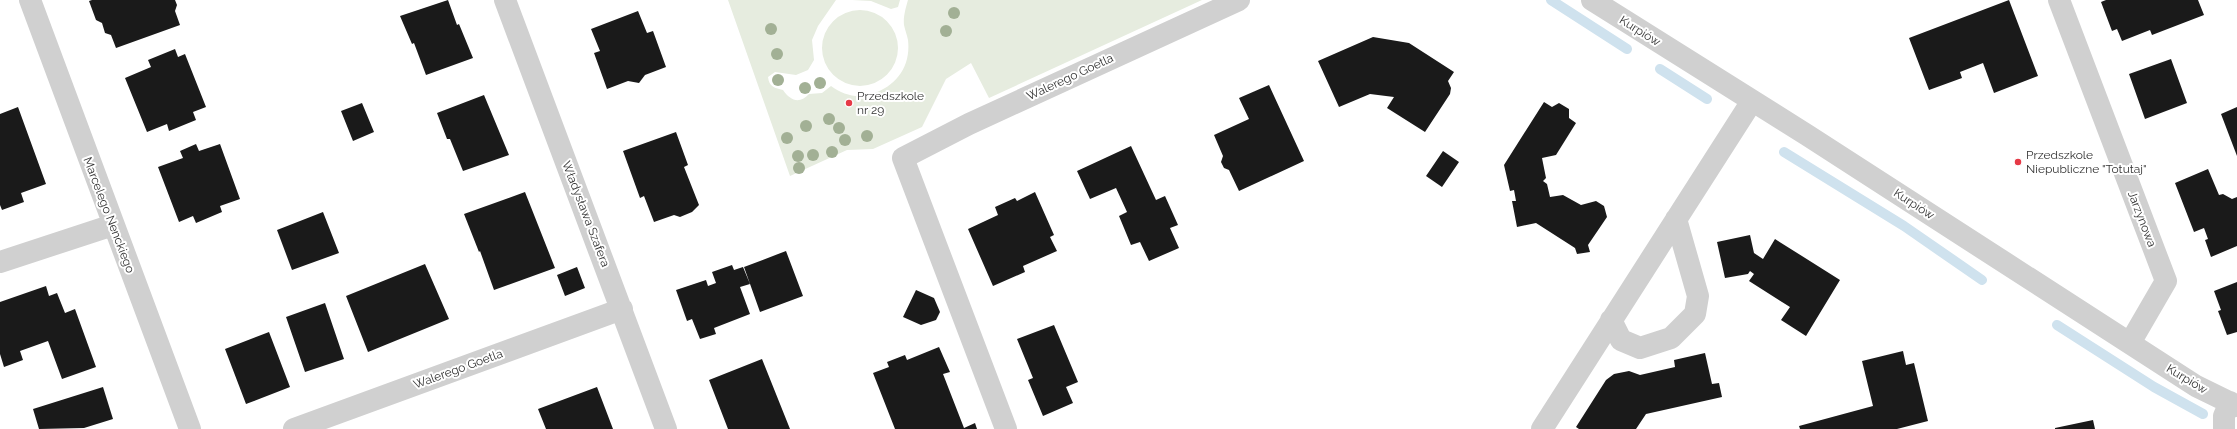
<svg xmlns="http://www.w3.org/2000/svg" width="2237" height="429" viewBox="0 0 2237 429" font-family="Raleway,sans-serif">
<style>
.green{fill:#e6ecdf}
.lines{fill:none;stroke-linecap:round;stroke-linejoin:round}
.stream{stroke:#cfe2ee;stroke-width:10}
.building{fill:#1a1a1a}
.minor{stroke:#d0d0d0;stroke-width:22}
.tree{fill:#a2b095}
.poi-dot{fill:#e63946;stroke:#fff;stroke-width:1.5}
.labels{text-anchor:middle;dominant-baseline:central;stroke-width:4;stroke-linejoin:round;paint-order:stroke}
.street-label{font-size:12px;fill:#333;stroke:#fff}
.poi-label{font-size:12px;fill:#333;stroke:#fff;text-anchor:start}
</style>
<rect width="100%" height="100%" fill="#fff"/>
<path class="green" d="M728,0H836L818,26L812,40L814,60L808,70L796,75L775,72L768,77C769,87 775,88 783,90C790,100 799,105 809,94L822,93L831,86C843,95 858,99 872,94C897,86 911,66 908,40C907,35 905,30 904,25C903,17 906,7 908,0H1202L989,98L971,63L946,79L922,127L873,149L847,150L790,176Z
M852,0H900L898,7L891,9L871,1Z
M822 48a38 38 0 1 1 76 0a38 38 0 1 1-76 0Z"/>
<g class="lines">
<path class="stream" d="M1551,0L1627,49
M1660,69L1707,99
M1784,152L1904,226L1982,280
M2057,325L2154,387L2203,414"/>
</g>
<path class="building" d="M92,0H175L177,5L175,11L180,25L116,48L111,35L105,33L102,23L96,20L89,1Z
M448,0L457,25L459,24L473,58L426,75L414,43L412,44L400,16Z
M2009,0L2038,76L1994,93L1983,63L1960,72L1962,78L1929,90L1909,38Z
M2106,0H2198L2204,15L2152,35L2150,30L2122,41L2117,29L2112,31L2101,2Z
M638,11L647,33L653,31L666,67L645,75L639,83L628,81L607,89L594,53L600,51L591,29Z
M1373,37L1409,43L1454,72L1448,81L1451,88L1450,94L1425,132L1387,108L1394,97L1370,94L1339,107L1318,61Z
M175,49L178,57L185,54L206,107L193,112L196,120L169,131L167,124L147,132L125,78L151,67L148,60Z
M2171,59L2187,103L2145,119L2129,74Z
M1269,85L1304,161L1239,191L1229,170L1224,168L1221,162L1223,156L1214,135L1249,119L1239,98Z
M484,95L509,155L463,171L450,139H447L437,113Z
M1544,102L1552,107L1559,103L1569,109V118L1576,123L1556,155L1542,158L1546,178L1543,181L1547,184L1550,197L1563,195L1581,205L1596,201L1604,206L1607,217L1588,245L1590,252L1577,254L1575,248L1536,223L1517,227L1512,201H1516L1514,190L1510,191L1504,165Z
M362,103L374,132L353,141L341,111Z
M18,107L46,184L21,193L24,202L2,210L0,205V114Z
M2237,107V156L2221,114Z
M676,132L688,165L684,167L699,205L692,212L680,217L674,215L654,222L644,196L640,198L623,151Z
M196,144L199,151L220,144L240,199L220,206L222,212L196,223L193,216L179,222L158,167L183,158L180,151Z
M1131,146L1156,200L1165,196L1178,225L1170,228L1179,248L1149,261L1140,242L1131,245L1119,216L1127,212L1116,188L1090,199L1077,171Z
M1443,151L1459,162L1442,187L1426,176Z
M2208,169L2219,195L2223,194L2232,199L2237,197V246L2211,257L2205,240L2208,239L2204,228L2194,232L2175,183Z
M525,192L555,268L494,290L480,251L479,252L464,214Z
M1035,192L1054,235L1050,237L1057,251L1023,266L1025,272L993,286L968,229L998,215L995,207L1015,198L1017,201Z
M323,212L339,253L292,270L277,230Z
M1750,235L1754,253L1763,259L1775,239L1840,280L1806,336L1781,320L1790,307L1749,281L1754,274L1750,271L1748,274L1725,278L1717,242Z
M786,251L803,296L760,312L744,267Z
M425,264L449,319L368,352L346,296Z
M732,265L734,270L743,267L750,284L740,287L750,314L714,328L716,334L700,339L692,319L687,321L676,290L706,280L708,286L716,283L712,272Z
M577,267L585,288L565,296L557,275Z
M2237,282V332L2227,335L2218,311L2221,310L2214,291Z
M46,286L49,296L57,293L65,313L75,309L96,367L62,379L48,341L20,351L23,360L4,367L0,354V302Z
M916,290L934,298L940,312L936,320L921,325L903,317Z
M325,303L344,359L305,372L286,317Z
M1054,325L1078,382L1066,387L1073,403L1043,416L1028,380L1033,378L1017,339Z
M269,332L290,387L246,404L225,349Z
M939,347L950,372L943,374L964,428L975,423L977,429H895L873,373L889,367L887,362L905,355L907,360Z
M1903,351L1906,365L1914,363L1928,421L1897,429H1800L1799,426L1873,406L1862,361Z
M1705,353L1712,384L1719,383L1722,397L1646,414L1636,429H1579L1576,427L1606,380L1614,374L1629,371L1640,375L1675,367L1674,360Z
M762,359L790,429H728L709,380Z
M103,387L113,419L84,428L39,429L33,409Z
M597,387L613,429H546L538,409Z
M2093,420L2095,429H2055V428Z"/>
<g class="lines">
<path class="minor" d="M30,0L190,429
M505,0L666,429
M1592,0L1807,135L2165,366L2196,386L2237,406
M2059,0L2166,281L2130,343
M0,262L113,225
M1611,320L1621,340L1640,348L1671,338L1695,314L1698,296L1676,219
M294,429L622,309
M1006,429L903,158L969,124L1239,0
M1542,429L1752,101
M2224,429V416L2230,402"/>
</g>
<g class="tree">
<circle cx="954" cy="13" r="6"/>
<circle cx="771" cy="29" r="6"/>
<circle cx="946" cy="31" r="6"/>
<circle cx="777" cy="54" r="6"/>
<circle cx="778" cy="80" r="6"/>
<circle cx="820" cy="83" r="6"/>
<circle cx="805" cy="88" r="6"/>
<circle cx="829" cy="119" r="6"/>
<circle cx="806" cy="126" r="6"/>
<circle cx="839" cy="128" r="6"/>
<circle cx="867" cy="136" r="6"/>
<circle cx="787" cy="138" r="6"/>
<circle cx="845" cy="140" r="6"/>
<circle cx="832" cy="152" r="6"/>
<circle cx="813" cy="155" r="6"/>
<circle cx="798" cy="156" r="6"/>
<circle cx="799" cy="168" r="6"/>
</g>
<g class="poi-dot">
<circle cx="849" cy="103" r="4"/>
<circle cx="2018" cy="162" r="4"/>
</g>
<g class="labels">
<g class="street-label">
<text transform="translate(1640 31) rotate(32)">Kurpiów</text>
<text transform="translate(1070 77) rotate(-25)">Walerego Goetla</text>
<text transform="translate(1914 204) rotate(33)">Kurpiów</text>
<text transform="translate(586 214) rotate(69)">Władysława Szafera</text>
<text transform="translate(109 215) rotate(69)">Marcelego Nenckiego</text>
<text transform="translate(2142 219) rotate(69)">Jarzynowa</text>
<text transform="translate(458 369) rotate(-20)">Walerego Goetla</text>
<text transform="translate(2187 379) rotate(31)">Kurpiów</text>
</g>
<g class="poi-label">
<text x="857" y="96">Przedszkole<tspan x="857" dy="14">nr 29</tspan></text>
<text x="2026" y="155">Przedszkole<tspan x="2026" dy="14">Niepubliczne "Totutaj"</tspan></text>
</g>
</g>
</svg>
